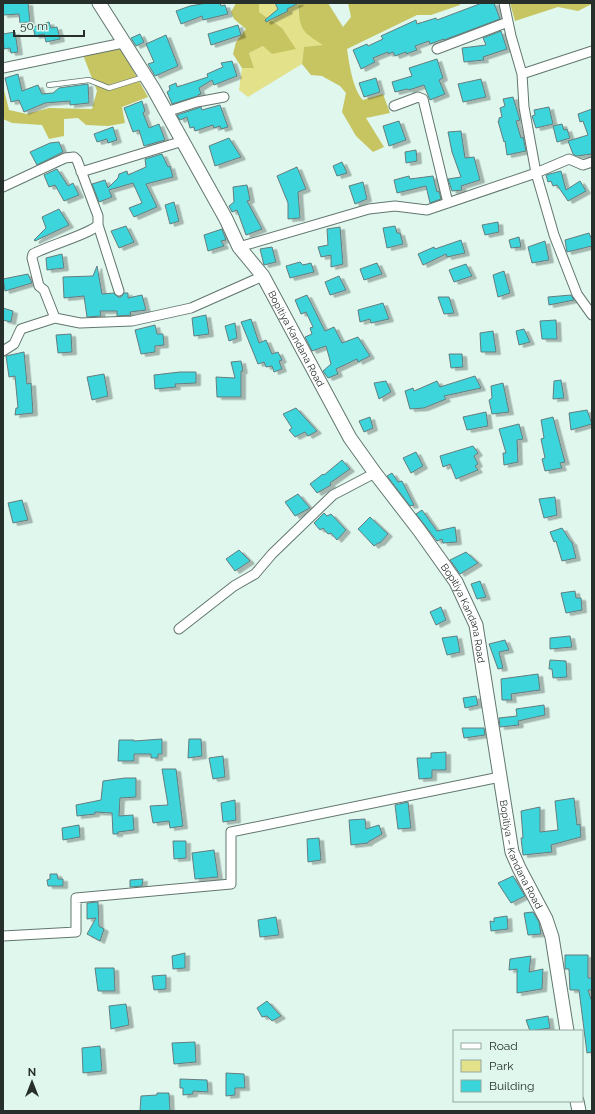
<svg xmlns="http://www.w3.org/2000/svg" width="595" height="1114" viewBox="0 0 595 1114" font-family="Raleway,sans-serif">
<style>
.green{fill:#e3e28b}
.forest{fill:#c7c561}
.building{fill:#3ad5db;stroke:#647d7e;filter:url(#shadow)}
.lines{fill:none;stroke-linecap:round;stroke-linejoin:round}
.lane-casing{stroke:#62776e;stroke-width:6}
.street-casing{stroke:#62776e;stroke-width:11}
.secondary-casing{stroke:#62776e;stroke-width:15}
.lane{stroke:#fff;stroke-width:4.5}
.street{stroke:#fff;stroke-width:9}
.secondary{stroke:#fff;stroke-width:13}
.labels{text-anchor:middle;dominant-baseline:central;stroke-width:4;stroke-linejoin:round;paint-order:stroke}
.street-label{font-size:10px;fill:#262f2b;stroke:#dff7ed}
</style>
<defs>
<filter id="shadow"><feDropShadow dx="4.5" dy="2.5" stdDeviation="0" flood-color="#0004"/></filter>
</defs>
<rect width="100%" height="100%" fill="#dff7ed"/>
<path class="green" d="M259,3H298L299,17L324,45L304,48L302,64L248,97L239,90L242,68H254L249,53L263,46L282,28L259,12Z"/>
<path class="forest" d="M236,3H259V12L282,28L296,49L272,54L263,46L249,53L254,68H242L233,54L236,42L246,29L234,19L231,12Z
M298,3H328L343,27L351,17L348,3H459L460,5L431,15H417L347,49C349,63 353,90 363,100L383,94L390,113L366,118L384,147L373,152L356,136L342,112L346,93L340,86L322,76L311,75L302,64L304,47L323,45C301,31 300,30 298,3Z
M510,3H592V4L578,11L558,7L515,21Z
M120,47L148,97L122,107L125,123L108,126L86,125L78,118L64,119V136L49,139L42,125L12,123L3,119V86L9,110L27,114L49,108L92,109L97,91L83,55Z"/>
<path class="building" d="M3,3H28L30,22L20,23L19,14L3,15Z
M207,3H220L221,6L225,5L228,14L203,20L202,16L181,24L176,11L190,6Z
M275,3H299L287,9L288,11L266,22L265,20L278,9Z
M482,3H494L500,19L444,40V39L430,44L429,41L415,46L417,50L406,54V52L395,56L393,52L388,54V52L373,58L375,62L361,69L353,50L367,44L368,46L383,39L381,36L416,20L417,24L436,18L437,20Z
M49,22L51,28L57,27L60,39L46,42L44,34L35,36L33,27Z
M238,25L241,35L211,45L208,34Z
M501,31L507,49L483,57L484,60L464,62L462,48L486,45L483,38Z
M15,32L18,52L11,53L10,48L4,49L3,34Z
M140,34L144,42L136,46L131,38Z
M166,35L178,66L155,76L148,64L154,62L146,44Z
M437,59L443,78L439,80L445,94L430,100L424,85L409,90L407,89L395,92L392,82L412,76L409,68Z
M232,61L237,76L214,85L212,80L199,88L201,94L198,95V96L172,104L167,92L170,90L169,86L176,83L177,87L208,77L207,74L223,67L221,63Z
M18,74L22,91L38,85L42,94L53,93L59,88L88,84L89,103L70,105V101L45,103L24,112L19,100L11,102L5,78Z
M376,78L380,92L364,97L359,83Z
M481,79L486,97L463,102L458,84Z
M513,97L520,120L516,121L521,138L523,137L526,151L507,155L505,141L504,142L498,121H499V118L502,117L500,108L505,106L503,99Z
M142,101L145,111L143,113L149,128L159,124L165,140L144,146L139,130L133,132L124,108Z
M220,105L228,127L221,129L220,126L214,128L213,125L195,131L194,127L190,128L187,117L180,120L177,115L201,107L202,110Z
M549,107L553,124L536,128L532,116L535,115L534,110Z
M592,109V154L576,156L573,154L568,141L588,135L583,121L580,122L578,114Z
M399,121L406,140L389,146L383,126Z
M562,124L564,130L567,129L570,138L557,142L553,126Z
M113,127L117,140L108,143L107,139L97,142L94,134Z
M461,131L465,158L474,157L480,180L461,186L462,190L452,191L448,179L461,177L452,152L448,132Z
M229,138L241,157L215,166L209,146Z
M59,142L63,152L37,165L30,152L50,143Z
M416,150L417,161L406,163L405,152Z
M162,154L168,167L170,166L173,177L146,184L157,207L134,217L129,208L142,203L133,183L109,190L112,197L99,202L92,184L105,180L108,188L118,178L119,174L127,171L128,175L146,167L145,159Z
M342,162L347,173L337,176L333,166Z
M297,167L306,189L298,192L300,218L288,219V203L277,176Z
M57,169L68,186L73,183L79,195L64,201L55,185L49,187L44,175Z
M561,171L566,190L580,181L586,191L568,201L557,185L553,186L551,181L548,182L546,175Z
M409,176L410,179L433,176L437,192L439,191L441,199L430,203L426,186L397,193L394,180Z
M363,182L367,199L355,204L349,186Z
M247,185L250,200L247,201L262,229L246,235L237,210L232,212L229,206L234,202L233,187Z
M174,202L179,221L170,224L165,205Z
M59,209L69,225L35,241L34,240L46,228L42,217Z
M498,222L499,232L485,235L482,225Z
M126,226L134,242L119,248L111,231Z
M395,226L397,233H400L403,244L387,248L383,228Z
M340,227L343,264L331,267V255L321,257L318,247L328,245L327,229Z
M222,229L226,240L221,241L224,246L208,251L204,235Z
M589,233L592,240V246L567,252L565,240Z
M519,237L521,247L511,248L509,240Z
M461,240L465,253L447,257L446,254L423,265L418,254L434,247L435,249Z
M545,241L549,260L532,263L528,247Z
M272,247L276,262L264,265L260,249Z
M62,254L64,268L47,270L46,258Z
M300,262L303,265L311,263L314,272L290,278L286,266Z
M377,263L382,274L364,280L360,269Z
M466,264L472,276L454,282L449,270Z
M97,266L102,294L114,293L118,297H121L124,293H128V298L142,295L146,310L130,312L131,315L117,316V311H100L101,316L87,317L84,296L64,298L63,277L93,276Z
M504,271L510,293L498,297L493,275Z
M28,274L32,283L5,291L3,279Z
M339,276L346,290L330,295L325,282Z
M307,295L325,331L334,327L342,343L358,337L370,356L358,362L357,359L336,369L338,374L328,378L323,371L331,364L326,346L312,351L305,337L312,334L310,328L313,327L306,312L301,314L295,300Z
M571,295L574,300L549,305L548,297Z
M438,297H449L454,313L444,314Z
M383,303L389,319L371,323L370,319L360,322L358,310Z
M3,308L13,311L11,322L3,320Z
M206,315L209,334L194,336L192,318Z
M251,319L259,343L266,340L272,354L278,352L282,360L279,361L282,369L274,372L272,366L266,367L264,362L258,364L241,322Z
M556,320L557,339H542L540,321Z
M235,323L237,338L229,341L225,326Z
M155,325L157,334H163L164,345L155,346V352L141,354L135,330Z
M524,329L530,342L519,345L516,331Z
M493,331L496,352H481L480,333Z
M71,334L72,352L58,353L56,335Z
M24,352L27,384L31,383L33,413L15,415L16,408H18L15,376L9,377L6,356Z
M449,354H462L463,367L451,368Z
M241,361L243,371H241V397H217L216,377L235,378L231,362Z
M180,372H196V383L175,384L176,387L155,389L154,375Z
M104,374L108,396L92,400L87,377Z
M475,376L481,388L444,396L446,399L424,408L410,409L405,391L413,388L414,391L437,381L440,387Z
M561,380L564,398L553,399L554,381Z
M386,381L391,392L379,399L374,383Z
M503,383L509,412L492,414L489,400L492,398L491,386Z
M296,408L317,431L308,436L305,432L295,437L289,430L292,428L283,414Z
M587,410L592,424L571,430L569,413Z
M486,412L488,426L467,430L463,417Z
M370,417L373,428L364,432L359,421Z
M553,417L565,462L560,463L562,468L545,471L542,459L545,458L541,439L544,438L541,420Z
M519,424L523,439L517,440L518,462L504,465L503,453H506L499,429Z
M473,446L478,453L474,456L478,464L475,466L478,470L456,479L450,464L443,467L440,456Z
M416,452L423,466L411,473L403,458Z
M342,460L350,469L330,483L331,485L317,493L310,484L323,474L324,475Z
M392,473L398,482L402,481L414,505L410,506L387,476Z
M298,494L310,508L295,516L285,502Z
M555,497L557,515L544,518L539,499Z
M22,500L28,520L13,523L8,503Z
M422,510L437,531L455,527L457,542L443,543L442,539L437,541L416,514Z
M324,513L327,516L331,514L346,530L337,540L331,533L328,534L323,528L320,530L314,523Z
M370,517L388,534L380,543H378L374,546L358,529Z
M562,528L571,542H572L576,558L562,561L556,541L554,542L550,532Z
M239,550L250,561L235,571L226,559Z
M466,552L478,563L460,574L450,560Z
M480,581L486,597L477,599L471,584Z
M575,591L576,598H581L582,610L566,613L561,593Z
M441,607L446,620L436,625L430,612Z
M457,636L460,652L447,655L442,638Z
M570,636L572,647L550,649V638Z
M505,640L509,650L499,652L503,668L498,669L489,644Z
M550,660L566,661L567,677L553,678L552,669H549Z
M538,674L540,690L511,694L512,700H502L501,679Z
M476,696L478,705L465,708L463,698Z
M544,705L545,715L518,721L519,725L500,727L499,718L517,716L516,709Z
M462,728H484L485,735L464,738Z
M162,739V754H158V758H151V754H134V761H118L119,740H134V741Z
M189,739H201L202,756L188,758Z
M446,752V770H432V778L419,779L417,758H431V753Z
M223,756L225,777L213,779L209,758Z
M162,769H176L183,826L170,828L169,821L153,823L150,806L168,805Z
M125,778H136V797L120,798L119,816L133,815L134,830L118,832V834H113L112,813L95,812V814L77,816L76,805L101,800L103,781Z
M574,798L577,825L580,824L581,837L551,845L552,852L523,855L521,838H523L521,811L540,807V832L558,830L555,801Z
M235,800L236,820L223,822L221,803Z
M408,802L411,828L398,829L395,805Z
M365,819L366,829L379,825L382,834L368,842V843L351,845L349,820Z
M79,825L80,837L63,840L62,828Z
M319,838L321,860L308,862L307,839Z
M173,841H186V858L174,859Z
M214,850L218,877L195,879L192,853Z
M50,874H57L58,879H63V886H48L47,880L50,879Z
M513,876L525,896L511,903L498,883Z
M143,879L142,886L130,887V880Z
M98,902L99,926L104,929L100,941L87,934L96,918L87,919V903Z
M533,912L539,922L541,934L528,935L524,913Z
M507,916L508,929L491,931L490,921L494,922V918Z
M276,917L279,935L260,937L258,920Z
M185,953V968L173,969L172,956Z
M565,955H588V978H592V990H588L592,1002V1052L587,1053L579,990H570L569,969H565Z
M531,956L529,972L543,969L542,989L517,993V969L509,970L510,959Z
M95,968H114L115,991H98Z
M166,975V989L154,990L152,976Z
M267,1001L281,1016L272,1021L267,1016L262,1017L257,1008Z
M126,1004L129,1025L111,1029L109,1006Z
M548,1016L550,1028L530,1031L526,1020Z
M195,1042L196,1062L174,1064L172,1043Z
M100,1046L102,1071L83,1073L82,1048Z
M226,1073L244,1074L245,1088H235V1095L226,1096Z
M180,1079L207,1080L208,1092L193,1091V1094L183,1095V1088H180Z
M157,1093H169L170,1111H140L141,1096L157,1095Z"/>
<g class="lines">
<g class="lane-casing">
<path id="lane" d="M49,85L89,80L109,88L144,77"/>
</g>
<g class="street-casing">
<path id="street" d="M504,3L511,36L522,74L524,107L536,173L554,235L577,294L592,315
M437,49L508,22
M3,68L123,43
M522,74L592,51
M394,106L418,97L423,99L448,203
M166,112L197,102L224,97
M81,172L183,141
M3,187L65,158L74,157L77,160L98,216V225C90,234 47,246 33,254L32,258L39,286L44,290L55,318
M98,225L119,291
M239,247L369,209L395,206L427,210L536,173L569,159L583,165L592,162
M3,351L14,344L21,329L55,318L80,323L132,321L191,308L263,276
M179,629L234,586L255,574L272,554L333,495L375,473
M3,936L76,932V898L231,884V832L500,777"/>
</g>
<g class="secondary-casing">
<g id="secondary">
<path id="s1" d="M99,3L153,88L226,219L239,247L263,276L350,438L375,473L419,530L456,582L476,625L512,852L519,868L546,919L552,937L567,1031"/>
<path d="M577,1101L579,1111"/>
</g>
</g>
<use href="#lane" class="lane"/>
<use href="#street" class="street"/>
<use href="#secondary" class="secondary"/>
</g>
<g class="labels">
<g class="street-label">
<text stroke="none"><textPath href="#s1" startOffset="390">Bopitiya Kandana Road</textPath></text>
<text stroke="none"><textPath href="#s1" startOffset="714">Bopitiya Kandana Road</textPath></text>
<text stroke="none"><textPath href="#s1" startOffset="964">Bopitiya – Kandana Road</textPath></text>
</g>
</g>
<rect width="595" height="1114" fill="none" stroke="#262f2b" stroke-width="8"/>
<rect x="453" y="1030" width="130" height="72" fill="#dff7ed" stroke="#95a79f"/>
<rect x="461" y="1043" width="20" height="6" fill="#ffffff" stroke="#95a79f"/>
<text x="489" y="1050" font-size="12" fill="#262f2b">Road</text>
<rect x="461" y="1060" width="20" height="12" fill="#e3e28b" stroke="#95a79f"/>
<text x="489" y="1070" font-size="12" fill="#262f2b">Park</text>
<rect x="461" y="1080" width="20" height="12" fill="#3ad5db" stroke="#95a79f"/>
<text x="489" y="1090" font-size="12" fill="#262f2b">Building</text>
<g transform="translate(32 1082)" stroke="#dff7ed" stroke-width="3" paint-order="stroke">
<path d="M0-3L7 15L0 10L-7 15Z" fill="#262f2b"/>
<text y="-6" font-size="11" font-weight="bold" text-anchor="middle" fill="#262f2b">N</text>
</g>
<path d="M14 30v6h70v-6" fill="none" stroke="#262f2b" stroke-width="2"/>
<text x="20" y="30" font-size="12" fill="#262f2b" stroke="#dff7ed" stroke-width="3" paint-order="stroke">50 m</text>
</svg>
